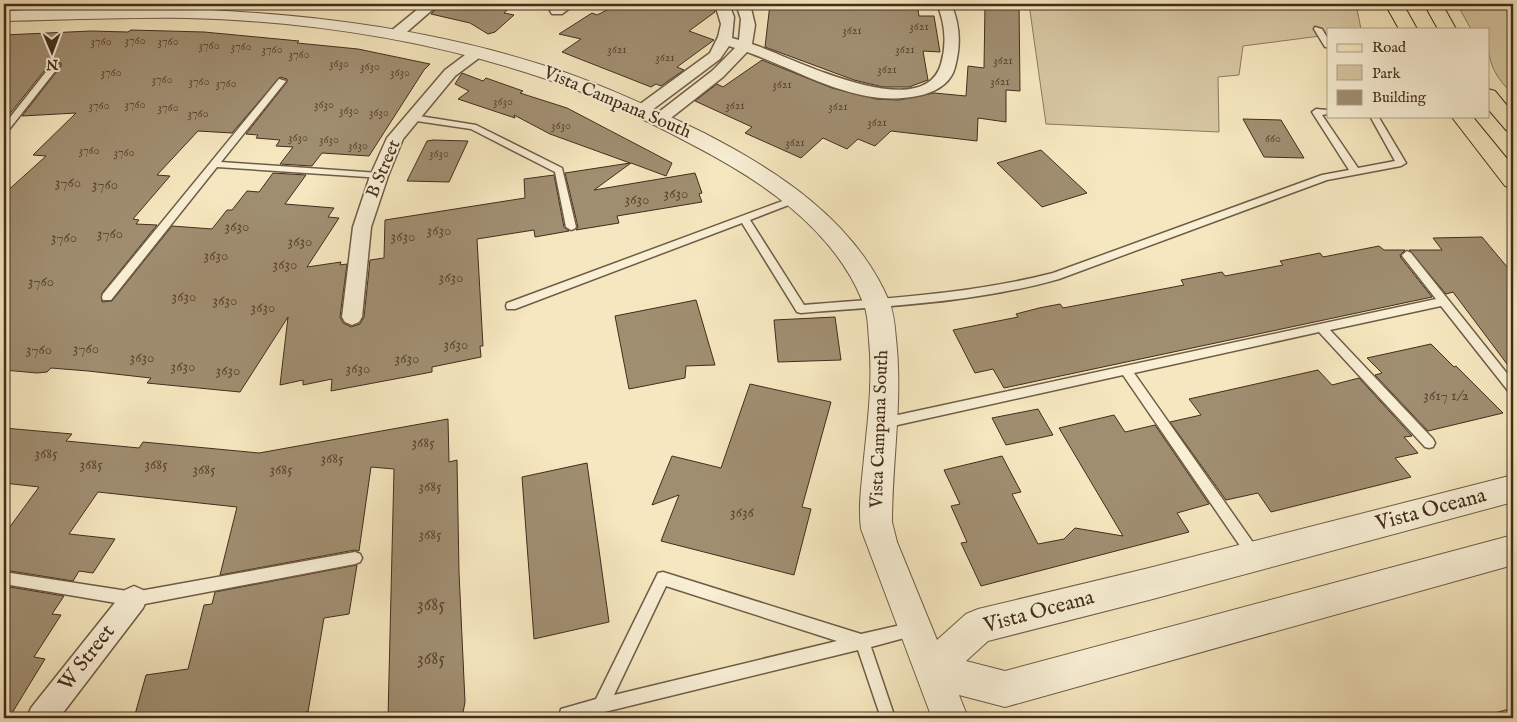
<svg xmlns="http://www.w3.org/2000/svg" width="1517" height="722" viewBox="0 0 1517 722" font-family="'IM FELL English',serif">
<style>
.green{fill:#d7c7a3;stroke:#8d7a60}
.building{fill:#a08e71;stroke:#432d1c}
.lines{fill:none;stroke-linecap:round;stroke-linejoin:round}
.service-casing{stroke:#705c45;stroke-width:3}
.minor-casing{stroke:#705c45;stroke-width:3}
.tertiary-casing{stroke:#705c45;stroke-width:2}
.primary-casing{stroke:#432d1c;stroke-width:2}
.service{fill:#f8efd5;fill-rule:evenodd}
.minor{fill:#f8efd5;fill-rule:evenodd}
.tertiary{fill:#f8efd5;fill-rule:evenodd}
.primary{fill:#f5e7bf;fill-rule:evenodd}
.labels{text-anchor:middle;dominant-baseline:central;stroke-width:4;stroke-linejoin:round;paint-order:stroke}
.far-number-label{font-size:12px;fill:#5a4531}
.number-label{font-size:15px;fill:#5a4531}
.street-label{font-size:18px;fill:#432d1c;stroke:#f8efd5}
.near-number-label{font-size:18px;fill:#5a4531}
.near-street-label{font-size:21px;fill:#432d1c;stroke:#f8efd5}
</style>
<rect width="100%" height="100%" fill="#f5e7bf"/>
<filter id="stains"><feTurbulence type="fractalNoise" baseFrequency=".004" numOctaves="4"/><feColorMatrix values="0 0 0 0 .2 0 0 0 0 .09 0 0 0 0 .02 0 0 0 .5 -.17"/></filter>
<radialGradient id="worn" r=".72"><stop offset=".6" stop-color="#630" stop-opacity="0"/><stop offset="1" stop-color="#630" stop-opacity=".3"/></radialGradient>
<path class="green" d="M1029,4H1356L1361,29H1328V35L1243,46L1239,75L1218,77L1219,132L1046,124Z
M1457,4H1513V95C1490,70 1488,62 1488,29H1471Z"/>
<path class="building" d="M441,4H514L504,13L514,15L495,32L488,34L470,23L431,14Z
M619,4H713L715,12L689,31L714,40L677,67L684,70L661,86L656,84L651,87L562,52L581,39L559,34L592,13L597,15Z
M770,4H917L919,16H934L940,52L923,51L928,80L909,87H883L854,80L765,47Z
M985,4H1019L1020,91L1006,90V122L978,118L977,141L891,131L875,146L858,139L847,149L823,138L801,158L745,133L752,127L695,101L717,84L723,87L762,60L832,88L876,99L899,100L934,93L966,96L968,66L984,68Z
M131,30L204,32L299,41L297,43L358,49L430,64L424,70L369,156L322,153L312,166L280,164L293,147L276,146L280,140L256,138L258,135L246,134L287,82V79L280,77L232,133L198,131L157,175L170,176L133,219L139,220L136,224L157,225L102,293V302L112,301L172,226L212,229L227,210H232L247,191L259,192L273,173L306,175L285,204L334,208L328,217L339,218L307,267L341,262L340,265L347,264L340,317L343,323L351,327L360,324L364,317L370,260L384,258L385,220L525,198L524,179L554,175L564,227L569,231L535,237L534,230L477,239L483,346H480L481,357L432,367V372L331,391L332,379L303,385V380L280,385L288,317L240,392L147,383L151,378L88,371L51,368L47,372L37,373L4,370V194L46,156L33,155L76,113L22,116L61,66V63L52,61L8,116L4,117V35L91,31L128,32Z
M462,73L483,81L486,78L523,91L520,93L567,108L672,163L666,176L631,163L594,190L695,173L702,193L699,194L702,202L617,216L619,223L576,230L578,227L565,173L630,163L550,134L514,115L515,118L458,99L469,91L455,84Z
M1243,119L1281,120L1304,158L1264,157Z
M433,140L468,141L449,182L407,181L427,141Z
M1041,150L1087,193L1042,207L997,163Z
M1482,237L1513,274V372L1453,292L1446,294L1409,250H1442L1433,238Z
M1379,246L1384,250H1405L1400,255L1401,258L1432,297L1004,388L993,369L975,373L953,330L1018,317L1016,314L1039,308L1060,304L1063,308L1184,285L1181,280L1222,272L1225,276L1283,265L1280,261L1320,253L1323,257Z
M696,300L715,365L686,366L685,378L629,389L615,316Z
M835,317L841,360L778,362L774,320Z
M1431,344L1454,367L1456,366L1503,413L1428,431L1375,375L1382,373L1367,358Z
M1318,370L1332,385L1359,378L1412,436L1404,437L1418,453L1395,458L1411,477L1271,512L1258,493L1226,500L1170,422L1201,415L1189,399Z
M750,384L831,402L802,507L811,509L794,575L661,541L679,495L652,505L672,456L721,468Z
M1038,409L1053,435L1006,445L992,418Z
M1114,415L1125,432L1155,425L1209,504L1177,513L1189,532L981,586L961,543L967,542L951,506L960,504L944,470L1002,456L1021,492L1012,494L1038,544L1064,539L1075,528L1123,536L1059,428Z
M448,419L449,462L457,460L459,572L465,702L462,718H388L394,469L371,467L359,551L355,550L220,575L237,507L98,492L69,534L115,539L93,573L79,571L73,581L4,570V527L9,528L39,487L4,483V428L72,434L66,441L139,448L143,442L259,453Z
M587,463L609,622L534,639L522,477Z
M357,565L349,614L324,618L308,712H305L304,718H134L146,675L188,669L204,605L212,604L215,592Z
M4,586L64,596L52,614L61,615L34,657L45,659L9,718H4Z"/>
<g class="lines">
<g class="service-casing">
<path id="service" d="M1315,27L1322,29L1328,39V47H1325L1314,29Z
M53,63L60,65L7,132L4,133V125Z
M279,79L286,81L221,162L379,173L382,174V178L217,167L111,300H103L102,297L103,294Z
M1316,109L1328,110V114L1322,115L1358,168L1395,161L1370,116H1378L1406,163L1401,166L1327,180L1059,279C975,303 887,306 801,313L797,312L742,223L515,309H507L506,306L507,303L796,196L799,197V201L750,220L804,305C888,298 971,294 1053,273L1322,175L1349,170L1312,112Z
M413,115L476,125L562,168L576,227L574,229L571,230L566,227L555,172L471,129L410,120V116Z
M1407,251L1411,253L1513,381V394L1509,392L1441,306L1330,330L1433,439L1435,443L1433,447L1429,448L1425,447L1319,332L1134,373L1259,551L1261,555L1259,559L1254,561L1249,559L1123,375L884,428L880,426L878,423L880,420L884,418L1436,299L1403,257L1402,255Z
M355,552L360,554L362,558L360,562L355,564L134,606L4,584V572L134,592Z
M663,572L861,634L914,622L919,624L921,629L919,634L871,647L895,718H881L858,650L580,718H559L561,709L596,699L658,573ZM666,586L837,641L614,695Z
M1513,709V718H1496L1498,713Z"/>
</g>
<g class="minor-casing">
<path id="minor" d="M153,4H167L159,14L154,15L147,11Z
M424,4H439L401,37H391L389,34L391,31Z
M559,4H575L562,14H552L550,11Z
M715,4H729L734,17L732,38L739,40L741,19L736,4H750L755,25L752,44C789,56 923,127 941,64C947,44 945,23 937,4H951C960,24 961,45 955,67C951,83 937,91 922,95C860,110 804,72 747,52L723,77L667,121H655L653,118L655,115L712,71L735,48L729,46L720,59L648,113H636L634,110L636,107L710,53L718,37L721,24Z
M478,48L485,52L483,55L455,76L403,139L388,176L371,227L362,317L359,322L352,325L345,322L342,317L353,227L370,176L387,138L445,70L473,49Z
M134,586L143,590L147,599L143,608L59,718H27L31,708L125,590Z"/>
</g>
<g class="tertiary-casing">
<path id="tertiary" d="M96,7C253,8 411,20 561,71C610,88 657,110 704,133C778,171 855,221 889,301C894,313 895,327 896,339C903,400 892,461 892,522L897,542L937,640L966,614L978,609L1149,568L1513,475V502L1149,600L988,641L966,661L1005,671L1513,535V565L1005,707L959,695L968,718H932L861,529C858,505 862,481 864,458C868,419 873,380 869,340C868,327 868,312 862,300C832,227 759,179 691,144C644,119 597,96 546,79C431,40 308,21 187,18C125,17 65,20 4,21V11Z"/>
</g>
<g class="primary-casing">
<path id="primary" d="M1385,4H1403L1417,29H1399Z
M1424,4H1442L1456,29H1438Z
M1488,89L1495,91L1513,113V132L1506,130L1488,109Z
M1451,116H1472L1513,166V188L1505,186Z"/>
</g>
<use href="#service" class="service"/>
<use href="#minor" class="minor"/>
<use href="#tertiary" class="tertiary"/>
<use href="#primary" class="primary"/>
</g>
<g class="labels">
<g class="far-number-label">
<text x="919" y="26">3621</text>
<text x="852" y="30">3621</text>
<text x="135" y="40">3760</text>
<text x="101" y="41">3760</text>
<text x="168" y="41">3760</text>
<text x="209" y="45">3760</text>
<text x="241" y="46">3760</text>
<text x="272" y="49">3760</text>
<text x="617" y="49">3621</text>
<text x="905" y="49">3621</text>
<text x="299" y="54">3760</text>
<text x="665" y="57">3621</text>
<text x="1003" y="60">3621</text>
<text x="339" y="63">3630</text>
<text x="370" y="66">3630</text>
<text x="887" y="69">3621</text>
<text x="111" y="72">3760</text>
<text x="400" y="72">3630</text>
<text x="162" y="79">3760</text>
<text x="199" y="81">3760</text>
<text x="1000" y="81">3621</text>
<text x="226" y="83">3760</text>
<text x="782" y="84">3621</text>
<text x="503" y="101">3630</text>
<text x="135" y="104">3760</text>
<text x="324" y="104">3630</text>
<text x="99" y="105">3760</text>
<text x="735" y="105">3621</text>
<text x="838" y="106">3621</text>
<text x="168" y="107">3760</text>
<text x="349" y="110">3630</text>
<text x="379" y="112">3630</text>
<text x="198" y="113">3760</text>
<text x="877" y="122">3621</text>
<text x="561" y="125">3630</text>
<text x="298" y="137">3630</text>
<text x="1273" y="138">660</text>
<text x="329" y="139">3630</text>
<text x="795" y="142">3621</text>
<text x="358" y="145">3630</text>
<text x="89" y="150">3760</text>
<text x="124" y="152">3760</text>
<text x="439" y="153">3630</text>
</g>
<g class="number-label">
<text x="68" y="182">3760</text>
<text x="105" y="184">3760</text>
<text x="676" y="193">3630</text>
<text x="637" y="199">3630</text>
<text x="237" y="226">3630</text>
<text x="439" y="230">3630</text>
<text x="110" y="233">3760</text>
<text x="403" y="236">3630</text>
<text x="64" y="237">3760</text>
<text x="300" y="241">3630</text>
<text x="216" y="255">3630</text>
<text x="285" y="264">3630</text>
<text x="451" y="277">3630</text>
<text x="41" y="281">3760</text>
<text x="184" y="296">3630</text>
<text x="225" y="300">3630</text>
<text x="263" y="307">3630</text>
<text x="456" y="344">3630</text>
<text x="86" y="348">3760</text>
<text x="39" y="349">3760</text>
<text x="142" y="357">3630</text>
<text x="407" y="358">3630</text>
<text x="183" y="366">3630</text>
<text x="358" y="368">3630</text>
<text x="228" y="370">3630</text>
<text x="1446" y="395">3617 1/2</text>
<text x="423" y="442">3685</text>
<text x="46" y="453">3685</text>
<text x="332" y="458">3685</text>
<text x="91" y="464">3685</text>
<text x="156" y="464">3685</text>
<text x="204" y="469">3685</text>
<text x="281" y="469">3685</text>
<text x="430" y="486">3685</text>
<text x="742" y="512">3636</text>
<text x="430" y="534">3685</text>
</g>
<g class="street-label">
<text transform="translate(617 103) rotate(23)">Vista Campana South</text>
<text transform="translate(384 169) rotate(-67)">B Street</text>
<text transform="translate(880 429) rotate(-88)">Vista Campana South</text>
</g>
<g class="near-number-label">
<text x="431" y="605">3685</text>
<text x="431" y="659">3685</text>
</g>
<g class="near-street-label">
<text transform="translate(1431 510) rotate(-15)">Vista Oceana</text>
<text transform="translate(1039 612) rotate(-15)">Vista Oceana</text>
<text transform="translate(87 658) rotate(-52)">W Street</text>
</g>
</g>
<rect width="1517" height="722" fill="none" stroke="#f5e7bf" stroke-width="20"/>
<rect x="5" y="5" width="1507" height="712" fill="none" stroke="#432d1c" stroke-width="2.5"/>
<rect x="10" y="10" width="1497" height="702" fill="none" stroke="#432d1c"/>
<rect x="1327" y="28" width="162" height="90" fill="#f8efd5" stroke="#b0a18b"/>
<rect x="1337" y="44" width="25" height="8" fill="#f5e7bf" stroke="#b0a18b"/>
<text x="1372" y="52" font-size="15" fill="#432d1c">Road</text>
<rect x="1337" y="65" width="25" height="15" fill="#d7c7a3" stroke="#b0a18b"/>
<text x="1372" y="78" font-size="15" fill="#432d1c">Park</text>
<rect x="1337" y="90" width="25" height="15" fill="#a08e71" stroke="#b0a18b"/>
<text x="1372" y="102" font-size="15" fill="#432d1c">Building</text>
<g transform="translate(52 52) rotate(179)" stroke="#f8efd5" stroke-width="4" paint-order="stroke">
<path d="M0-4L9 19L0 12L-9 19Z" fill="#432d1c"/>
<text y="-8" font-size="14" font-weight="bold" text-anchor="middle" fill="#432d1c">N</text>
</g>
<rect width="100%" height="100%" filter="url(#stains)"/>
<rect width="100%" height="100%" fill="url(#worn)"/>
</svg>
